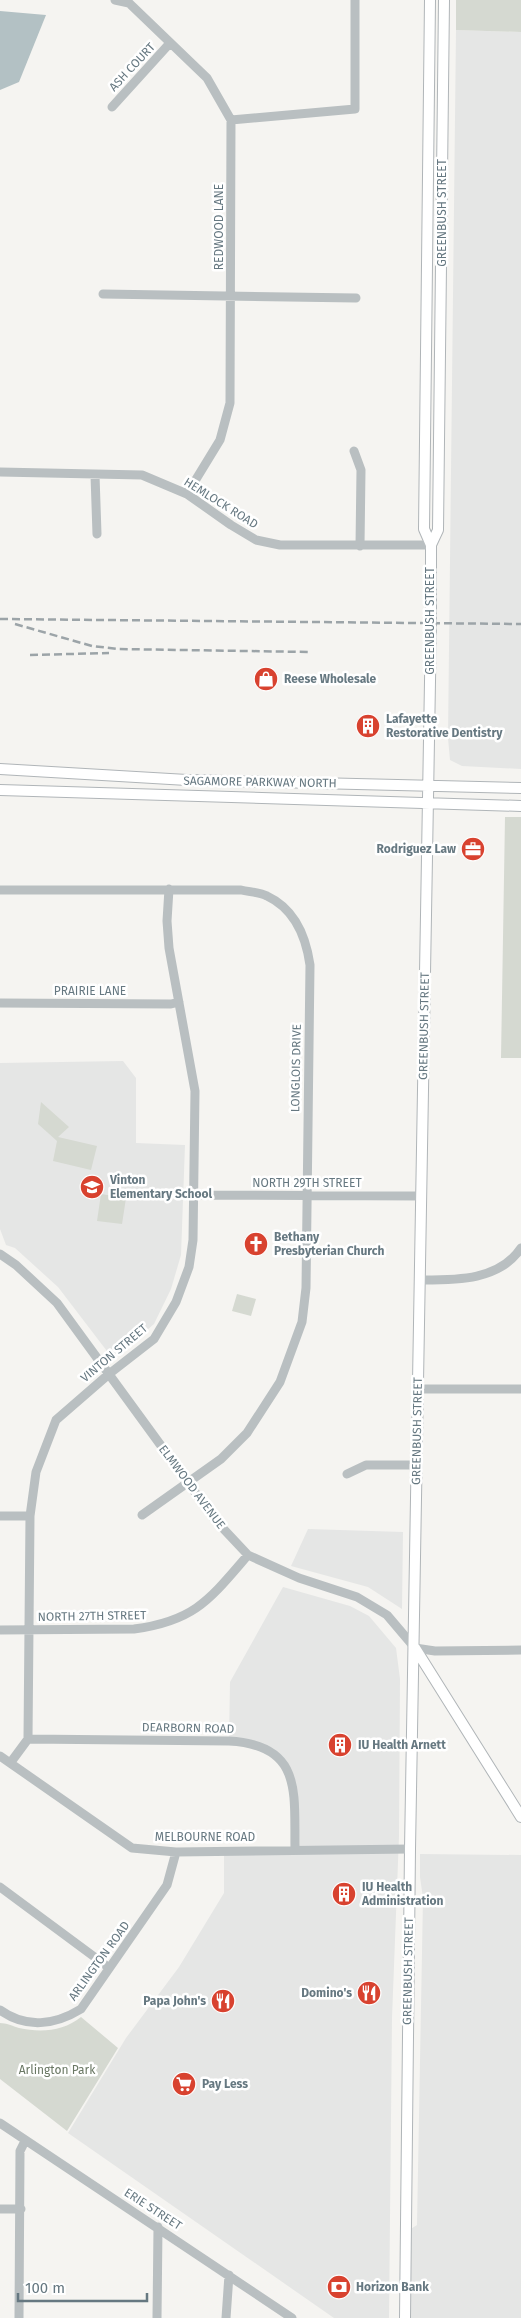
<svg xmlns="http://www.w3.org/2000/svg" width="521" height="2318" viewBox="0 0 521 2318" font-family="'Fira Sans',sans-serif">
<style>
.built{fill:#e5e6e5}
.green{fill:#d5d9d1}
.water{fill:#b3c1c4}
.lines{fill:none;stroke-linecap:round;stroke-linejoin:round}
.major-casing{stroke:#b0b5b8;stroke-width:12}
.minor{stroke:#b9bfc1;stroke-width:9}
.major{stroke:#fff;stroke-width:10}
.rail{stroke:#9ca4a8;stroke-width:2.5;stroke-dasharray:8 4;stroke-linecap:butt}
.labels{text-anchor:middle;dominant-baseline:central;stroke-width:5;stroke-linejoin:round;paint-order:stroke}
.street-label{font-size:12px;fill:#667881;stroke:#fff}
.poi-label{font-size:12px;font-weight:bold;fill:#667881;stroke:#fff;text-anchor:start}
.park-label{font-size:12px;fill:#6a7864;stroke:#fff}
</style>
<rect width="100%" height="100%" fill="#f5f4f1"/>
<path class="built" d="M456,30L521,32V769L462,766L450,760L448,738Z
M123,1061L136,1078V1143L185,1145L181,1255L171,1289L154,1324L113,1359L58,1287L15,1248L6,1245L0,1229V1063Z
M308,1529L403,1532L402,1609L368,1587L291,1566Z
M283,1587L350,1606L369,1616L396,1648L400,1679L399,1836L392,2018L389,2318H334L68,2133L126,2038L179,1967L224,1893V1851L295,1849V1789L271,1752L229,1741L230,1682Z
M420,1854L521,1855V2318H405L406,2232L417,2225L423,1898L420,1877Z"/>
<path class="green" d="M456,0H521V32L456,30Z
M505,817H521V1058H501Z
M41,1102L69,1127L58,1137L97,1146L91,1170L53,1161L57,1141L38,1124Z
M101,1194L126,1198L122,1224L97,1221Z
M237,1294L256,1299L251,1316L232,1311Z
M81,2017L118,2048L67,2131L0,2079V2023C6,2023 13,2026 19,2028C41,2033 64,2031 81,2017Z"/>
<path class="water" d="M0,11L46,15L19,82L0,90Z"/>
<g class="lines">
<g class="major-casing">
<path id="major" d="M431,545L438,530L444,0
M0,769L187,780L521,788
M0,790L521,806
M415,1648L521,1817
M405,2318L410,1849L431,623V545L424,529L430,0"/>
</g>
<path class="minor" d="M115,0L129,3L207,78L231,120L230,403L220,440L187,494
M112,107L170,43
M231,120L355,109V0
M103,294L356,298
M354,451L361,470L360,546
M0,472L142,475L187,494L231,525L256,540L280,545H431
M95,475L97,534
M0,890H241C249,892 260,892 267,896C295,909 306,937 310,965L306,1288L302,1322L280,1382L247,1433L221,1459L142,1515
M0,1003L171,1004L179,1002
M194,1195L421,1196
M0,1254L16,1265L57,1303L216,1521L248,1555L299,1578L357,1597L387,1615L415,1648L435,1651L521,1650
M420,1280C455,1280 499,1281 521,1248
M418,1389H521
M347,1474L366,1465H416
M0,1516H30
M0,1630L134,1629C195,1621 210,1599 248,1555
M28,1739L30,1516L36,1472L56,1420L109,1374L154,1339L176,1302L189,1267L193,1240L195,1091L169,948L167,921L169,889
M0,1756L132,1848L176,1852L410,1849
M11,1762L28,1739L229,1741C303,1745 294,1793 295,1849
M0,1887L108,1967
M0,2010C26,2029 55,2025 81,2009L167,1885L176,1852
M0,2123L292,2318
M0,2209H21
M19,2318L20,2151L25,2141
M157,2318L158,2227
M226,2318L229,2275"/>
<use href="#major" class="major"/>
<path class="rail" d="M0,619L521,624
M15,624L92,646L118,649L311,652
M30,655L109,653"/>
</g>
<defs>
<g id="shop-disc" transform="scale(1.25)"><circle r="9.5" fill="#d8422f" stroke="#fff"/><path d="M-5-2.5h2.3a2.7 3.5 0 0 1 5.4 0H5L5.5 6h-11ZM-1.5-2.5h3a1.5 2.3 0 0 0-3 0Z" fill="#fff"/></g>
<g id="building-disc" transform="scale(1.25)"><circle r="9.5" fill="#d8422f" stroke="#fff"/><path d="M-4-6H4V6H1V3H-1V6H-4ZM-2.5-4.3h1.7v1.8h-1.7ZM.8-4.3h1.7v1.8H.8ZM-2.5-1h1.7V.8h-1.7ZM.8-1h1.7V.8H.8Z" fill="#fff"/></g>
<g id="office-disc" transform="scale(1.25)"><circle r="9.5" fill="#d8422f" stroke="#fff"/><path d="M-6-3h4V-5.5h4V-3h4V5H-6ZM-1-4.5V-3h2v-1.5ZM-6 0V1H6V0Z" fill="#fff"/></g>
<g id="school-disc" transform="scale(1.25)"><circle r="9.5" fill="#d8422f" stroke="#fff"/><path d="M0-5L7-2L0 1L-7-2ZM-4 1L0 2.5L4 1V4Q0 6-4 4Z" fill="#fff"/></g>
<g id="church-disc" transform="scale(1.25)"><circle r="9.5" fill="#d8422f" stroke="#fff"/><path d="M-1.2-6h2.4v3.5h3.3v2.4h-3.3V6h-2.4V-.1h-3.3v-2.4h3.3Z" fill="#fff"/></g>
<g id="restaurant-disc" transform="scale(1.25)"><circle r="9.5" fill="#d8422f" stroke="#fff"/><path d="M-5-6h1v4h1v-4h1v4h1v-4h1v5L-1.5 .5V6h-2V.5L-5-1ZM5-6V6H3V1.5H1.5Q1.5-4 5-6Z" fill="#fff"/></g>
<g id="supermarket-disc" transform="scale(1.25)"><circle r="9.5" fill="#d8422f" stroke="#fff"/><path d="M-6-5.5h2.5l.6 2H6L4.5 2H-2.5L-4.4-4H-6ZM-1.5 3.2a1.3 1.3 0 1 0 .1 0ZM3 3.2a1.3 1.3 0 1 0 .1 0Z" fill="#fff"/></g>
<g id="bank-disc" transform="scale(1.25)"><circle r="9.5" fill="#d8422f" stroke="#fff"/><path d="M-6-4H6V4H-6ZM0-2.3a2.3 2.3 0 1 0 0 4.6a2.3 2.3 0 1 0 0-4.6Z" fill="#fff"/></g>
</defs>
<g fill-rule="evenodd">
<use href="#shop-disc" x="266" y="679"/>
<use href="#building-disc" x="368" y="726"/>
<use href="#office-disc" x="473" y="849"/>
<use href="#school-disc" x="92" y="1187"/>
<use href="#church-disc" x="256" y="1244"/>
<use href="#building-disc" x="340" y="1745"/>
<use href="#building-disc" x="344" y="1894"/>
<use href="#restaurant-disc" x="369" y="1993"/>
<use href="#restaurant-disc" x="223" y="2001"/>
<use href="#supermarket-disc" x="184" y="2084"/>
<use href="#bank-disc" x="339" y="2287"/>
</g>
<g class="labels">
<g class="street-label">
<text transform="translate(132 67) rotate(-47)">ASH COURT</text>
<text transform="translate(442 213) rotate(-90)">GREENBUSH STREET</text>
<text transform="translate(219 227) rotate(-90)">REDWOOD LANE</text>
<text transform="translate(221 503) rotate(32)">HEMLOCK ROAD</text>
<text transform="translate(430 621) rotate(-90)">GREENBUSH STREET</text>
<text transform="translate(260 782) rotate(1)">SAGAMORE PARKWAY NORTH</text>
<text x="90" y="991">PRAIRIE LANE</text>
<text transform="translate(424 1026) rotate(-89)">GREENBUSH STREET</text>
<text transform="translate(296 1068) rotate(-89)">LONGLOIS DRIVE</text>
<text x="307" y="1183">NORTH 29TH STREET</text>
<text transform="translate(114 1353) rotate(-40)">VINTON STREET</text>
<text transform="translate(417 1431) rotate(-89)">GREENBUSH STREET</text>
<text transform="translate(192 1487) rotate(53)">ELMWOOD AVENUE</text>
<text transform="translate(92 1616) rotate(-1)">NORTH 27TH STREET</text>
<text transform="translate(188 1728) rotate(1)">DEARBORN ROAD</text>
<text x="205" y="1837">MELBOURNE ROAD</text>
<text transform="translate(99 1961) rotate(-54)">ARLINGTON ROAD</text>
<text transform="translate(408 1971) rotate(-89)">GREENBUSH STREET</text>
<text transform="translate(153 2209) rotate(33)">ERIE STREET</text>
</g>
<g class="poi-label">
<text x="284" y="679">Reese Wholesale</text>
<text x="386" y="719">Lafayette<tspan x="386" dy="14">Restorative Dentistry</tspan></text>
<text x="456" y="849" text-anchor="end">Rodriguez Law</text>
<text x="110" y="1180">Vinton<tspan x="110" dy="14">Elementary School</tspan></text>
<text x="274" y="1237">Bethany<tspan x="274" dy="14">Presbyterian Church</tspan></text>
<text x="358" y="1745">IU Health Arnett</text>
<text x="362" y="1887">IU Health<tspan x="362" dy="14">Administration</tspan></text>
<text x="352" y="1993" text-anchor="end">Domino's</text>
<text x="206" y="2001" text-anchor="end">Papa John's</text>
<text x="202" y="2084">Pay Less</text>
<text x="356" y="2287">Horizon Bank</text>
</g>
<g class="park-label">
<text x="57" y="2070">Arlington Park</text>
</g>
</g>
<path d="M18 2293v8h129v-8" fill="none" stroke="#667881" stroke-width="2.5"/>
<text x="25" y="2293" font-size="15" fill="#667881" stroke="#ffffff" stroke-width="4" paint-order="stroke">100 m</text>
</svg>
